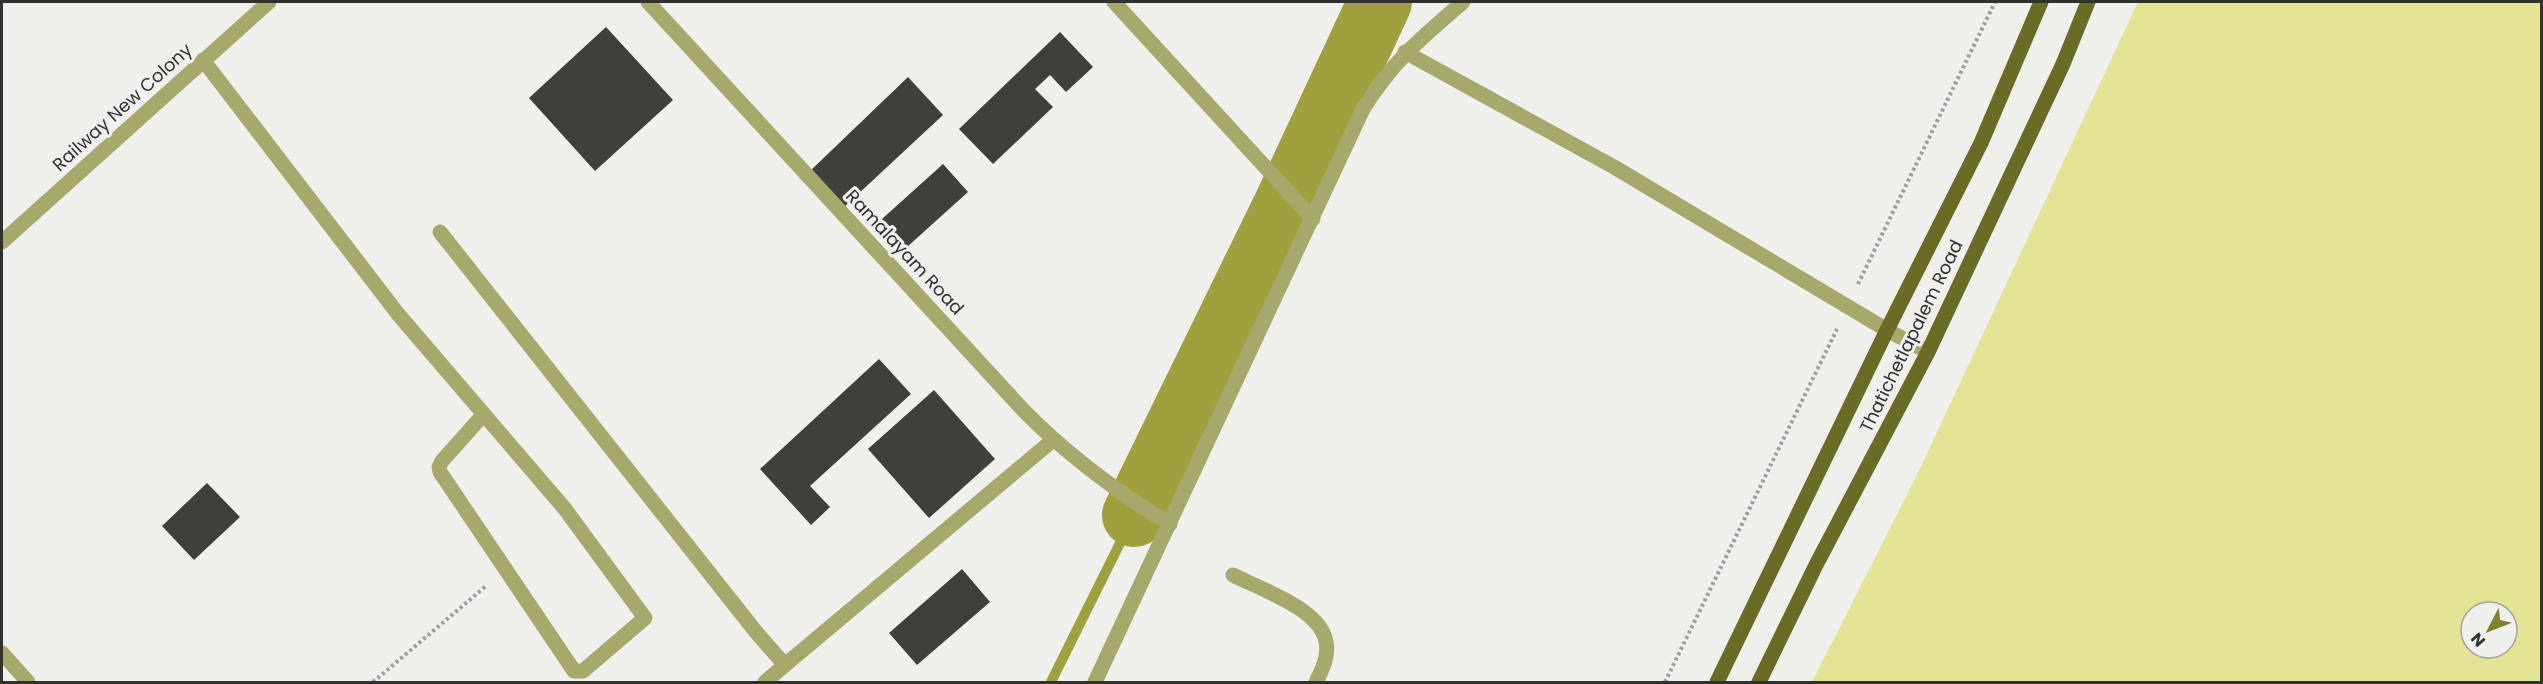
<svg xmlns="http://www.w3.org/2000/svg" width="2543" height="684" viewBox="0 0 2543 684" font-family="Poppins,sans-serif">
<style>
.green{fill:#e2e493;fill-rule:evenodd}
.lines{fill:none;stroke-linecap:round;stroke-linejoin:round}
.stream{stroke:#a0a13e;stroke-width:10}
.river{stroke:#a0a13e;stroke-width:64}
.building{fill:#3f3f3c}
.path{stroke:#9e9e9c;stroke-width:4;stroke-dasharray:3 3;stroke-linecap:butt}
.minor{stroke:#a7a96c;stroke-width:15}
.major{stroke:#6a6b24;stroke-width:15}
.labels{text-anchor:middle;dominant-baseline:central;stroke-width:6;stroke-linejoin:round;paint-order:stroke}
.street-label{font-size:18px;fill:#313230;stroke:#efefec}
</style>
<rect width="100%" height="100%" fill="#efefec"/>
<path class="green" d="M2138,2H2541V682H1812L1918,473ZM2471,612H2507V648H2471Z"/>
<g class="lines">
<path class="stream" d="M1051,682L1134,515"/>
<path class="river" d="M1134,515L1285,206L1380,2"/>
</g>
<path class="building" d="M606,27L673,100L595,171L529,98Z
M1060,32L1093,67L1066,92L1050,75L1035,89L1053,107L993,164L959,129Z
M908,77L943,115L842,209L808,173Z
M943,164L968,192L907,247L882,219Z
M879,359L911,394L810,486L830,507L811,525L760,469Z
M934,390L995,459L929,518L868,449Z
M207,483L240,517L194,560L162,526Z
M962,569L990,602L917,665L889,633Z"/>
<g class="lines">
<path class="path" d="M1858,284L1995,2
M373,682L486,586
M1665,682L1837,329"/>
<path class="minor" d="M648,2L1025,412C1069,456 1117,492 1170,524
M1114,2L1313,219
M1405,52L1614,167L1887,330L1928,352
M203,60L398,314L565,509L645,618L583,671H574L440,472L439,467L442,461L483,415
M440,232L756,632L785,665L1053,440
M2,242L269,2
M1233,575C1260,589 1321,609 1326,642C1329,657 1322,670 1316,682
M2,653L28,682
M765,682L785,665
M1095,682L1363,109C1393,61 1421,38 1463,2"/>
<path class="major" d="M1717,682L1887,330L1981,143L2041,2
M1759,682L1816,565L1928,352L2063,64L2088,2"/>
</g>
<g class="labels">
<g class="street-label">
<text transform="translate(122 107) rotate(-42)">Railway New Colony</text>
<text transform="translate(905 252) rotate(47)">Ramalayam Road</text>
<text transform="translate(1911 336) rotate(-64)">Thatichetlapalem Road</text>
</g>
</g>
<rect width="2543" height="684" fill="none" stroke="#313230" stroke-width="6"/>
<g transform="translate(2489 630) rotate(228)"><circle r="28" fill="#efefec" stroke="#a3a3a1" stroke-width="1.5"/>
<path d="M0-4.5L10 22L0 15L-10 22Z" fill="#81822b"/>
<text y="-9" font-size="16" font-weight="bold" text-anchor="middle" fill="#313230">N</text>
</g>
</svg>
